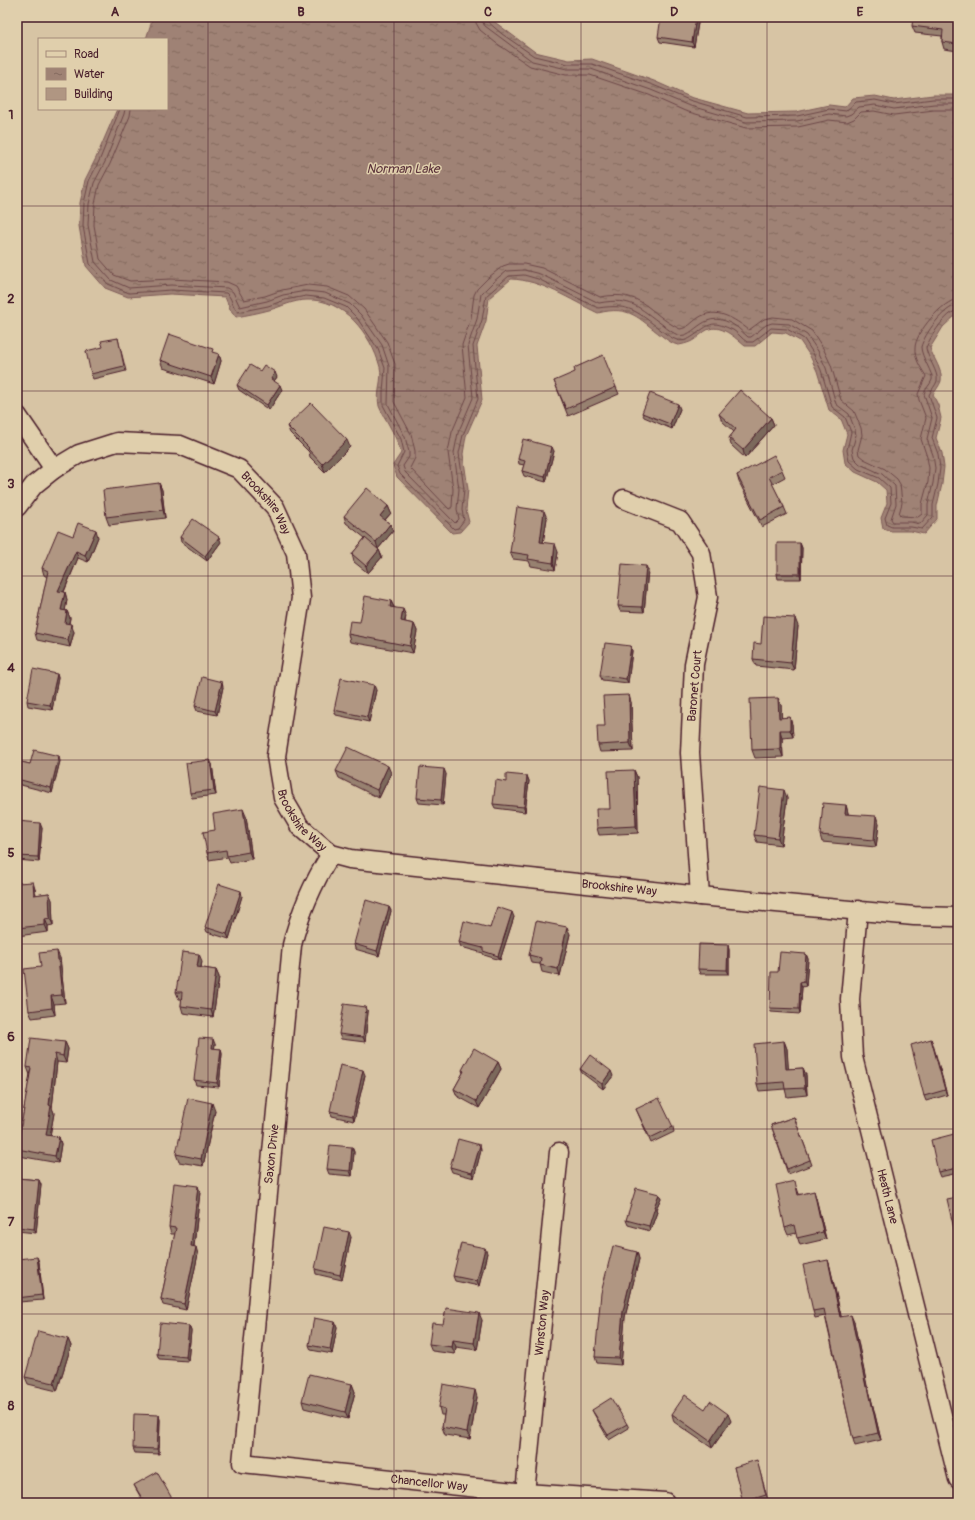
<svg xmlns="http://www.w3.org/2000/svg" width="975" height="1520" viewBox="0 0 975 1520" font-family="Pangolin,sans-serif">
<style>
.water{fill:url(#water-ripples);stroke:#7d5a57}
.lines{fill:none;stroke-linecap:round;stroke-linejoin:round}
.shore{stroke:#6c4748;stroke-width:1}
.stream{stroke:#7d5a57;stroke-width:5}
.minor-casing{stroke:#4a1f2b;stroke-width:21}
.minor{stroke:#e0cfac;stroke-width:18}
.wall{fill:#978170;stroke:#4a1f2b}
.shaded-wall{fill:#7b695b;stroke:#4a1f2b}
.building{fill:#b09682;stroke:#4a1f2b}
.grid{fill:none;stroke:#4a1f2b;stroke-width:1;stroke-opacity:0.55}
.labels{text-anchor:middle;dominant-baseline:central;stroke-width:3;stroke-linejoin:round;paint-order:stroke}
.street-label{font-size:12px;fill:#4a1f2b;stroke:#e0cfac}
.water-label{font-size:13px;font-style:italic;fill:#5b333a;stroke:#e0cfac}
.neatline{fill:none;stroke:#4a1f2b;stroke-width:1.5}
.grid-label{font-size:13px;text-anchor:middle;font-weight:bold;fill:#4a1f2b}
</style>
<defs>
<pattern id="water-ripples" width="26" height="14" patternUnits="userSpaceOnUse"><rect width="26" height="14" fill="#9f8274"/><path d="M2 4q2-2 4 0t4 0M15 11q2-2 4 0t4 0" fill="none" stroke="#846a5f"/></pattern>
</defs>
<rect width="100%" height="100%" fill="#d7c4a4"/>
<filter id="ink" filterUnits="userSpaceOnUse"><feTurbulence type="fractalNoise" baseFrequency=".025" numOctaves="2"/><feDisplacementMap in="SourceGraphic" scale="8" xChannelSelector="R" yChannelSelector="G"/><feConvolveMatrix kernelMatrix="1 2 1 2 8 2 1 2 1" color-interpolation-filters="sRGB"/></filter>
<g filter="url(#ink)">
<path class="water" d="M153,17H488L535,52L569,60L592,59L654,81L690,97L748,113L796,112L829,105L845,107L853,98L875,96L894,100L933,95H958V313L943,327L930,348C933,358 943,370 941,381C940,385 935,391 933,395L938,405L941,418L936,438L942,453L944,467L942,484L937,506V519L924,534L911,531H891L883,528L881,518L887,503L886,490L877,482L855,472L845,463L843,450L847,434L841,419L829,410L817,371L810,356L800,341L786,333L772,332L755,346H745C735,338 721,323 707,330C700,334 695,341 687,343C684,344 680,345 678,345C672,344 666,339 662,336C638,318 630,305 598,313C570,300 542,280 511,279L489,298L486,321L477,346L482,400L466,436L463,454L468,489L466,510L469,522L460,532L452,533L397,477L393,465L401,453C398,443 394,434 389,425C386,419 381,412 379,406C376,393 383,379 380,367C371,334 343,298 307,300C293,300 281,307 269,310C258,313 247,315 236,317L230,309L225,297L170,294L128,297L105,288L86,266L79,226L80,203L85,180L96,158L117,109H167V39H146Z"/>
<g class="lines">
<path class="shore" d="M475,17L476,23L480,30L496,43L530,66L566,75H590L649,95L685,111L746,128L798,127L829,120L847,122L854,119L861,112L874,111L894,115L934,110H958
M481,17L482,21L485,26L532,61L567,69H591L651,90L687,105L746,122L797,121L829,114L846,116L851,114L859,107L875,105L894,109L934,104H958
M486,17L487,21L502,34L534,56L568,64H592L653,85L689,100L747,117L797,116L829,109L846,111L856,102L875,100L894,104L933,99H958
M120,109L100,159L89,181L84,203L83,226L90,264L108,284L129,293L171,290L226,293C232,297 232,307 238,312L268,306L285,300L306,296L324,298L346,307L357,318L378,349L385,368L383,392V405L401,439L404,452L397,466L400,474L454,529L458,528L464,520L462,510L464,489L459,453L463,435L478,399L473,346L482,320L486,296L509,276L524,275L538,279L598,308C631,303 637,312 661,330C666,334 671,338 677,340C691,345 702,324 715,324C720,324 728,328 733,330C738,333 742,339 747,342H753L771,328L787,329L804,339L813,353L821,370L832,407L845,417L851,432L847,450L849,461L858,469L879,478L890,488L891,503L885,518L887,525L892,527H911L922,529L933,517V505L938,484L940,468L938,454L932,438L937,418L929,395C931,390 936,385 937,381C939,373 927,357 926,348C930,337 946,312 958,310
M125,109L124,114L105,162L94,183L89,204L88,225L95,262L111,280L129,288L171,285L227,288L233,292L240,307L267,301L283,295L306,291L325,293L350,304L361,315L382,345L389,366L388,404L405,437L409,452V457L403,466L405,472L455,523L459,519L457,509L459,489L454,453L458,433L473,398L468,345L477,319L481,294L493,282L506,271L524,270L540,274L599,303C632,297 638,307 663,325C667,329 673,333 678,335C695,340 703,304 737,327C741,330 744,334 748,337H751L766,325L772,323L789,324L807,335L818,351L826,368L836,404L849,414L855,430L856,435L852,450L854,458L860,464L882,474L895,486L896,504L891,519L893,522H911L920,524L928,515V505L933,483L935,468L933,455L927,439L932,418L924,394C925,389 930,385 932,380C934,374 921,357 921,347C924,335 944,306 958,305
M131,109L130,116L110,164L99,185L95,204L94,225L100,259L114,275L130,281L171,279L227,282L236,286L244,300L265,296L282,290L308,285L327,287L349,296L364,309L387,342L395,364L394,402L411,434L415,451V458L410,468L449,509L452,507L453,489L448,452L452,432L467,397L462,345L471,318L474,295L477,289L489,277L503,266L509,264H524L542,268L600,297C644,289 647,313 680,329C688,328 692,322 698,318C716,306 735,319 749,330L764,319L773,317L792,319L812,331L823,348L831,365L841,400L854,411L861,428L862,435L858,450L859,455L864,459L885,469L897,479L900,484L902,503L899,514L901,516L918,517L922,514V504L928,482L929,468L927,457L921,439L926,418L919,400L918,394L926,376C921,368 914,358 915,348C915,333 943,300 958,299"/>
<path class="stream" d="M957,746L958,749"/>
<g class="minor-casing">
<g id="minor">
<path d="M17,415L54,469"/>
<path d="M624,499L680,521L701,553L708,597L694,664L690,753L700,896"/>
<path id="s1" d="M17,507L34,485L54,469L79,454L117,442L180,445L239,469L275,507L296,553L301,598L276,756L283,798L300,827L331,854L350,859L700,896L914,916L958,917"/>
<path id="s2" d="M331,854C313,883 300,912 292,945L242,1463L525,1493L665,1502"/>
<path id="s3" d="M858,910L850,999L853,1057L958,1479"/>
<path id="s4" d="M525,1493L559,1152"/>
</g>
</g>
<use href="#minor" class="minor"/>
</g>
<path class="wall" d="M958,17V51L944,49L942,42V36L915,33L912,26Z
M696,18L698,23L694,47L660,42L658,37Z
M118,338L119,343L126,371L93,379L91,374L103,347Z
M219,354L221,361L214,384L163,368L160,360Z
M260,371L277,377L274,381L282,390L269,410L239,390L237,385Z
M554,381L616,387L619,394L568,416Z
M680,409L672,429L644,417L642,413Z
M719,414L771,418L774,425L745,458L731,445L729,438L734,432L722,421Z
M287,426L350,447L325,472L310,457L309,452L290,433Z
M554,451L546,482L524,476L522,471L524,465L519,464L518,459Z
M782,470L785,477L772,484L784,507L787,514L762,527L739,482L737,475Z
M159,483L162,490L165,518L109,525L106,517Z
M388,506L391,513L385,520L390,524L393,531L378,549L379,550L382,557L368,573L354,562L352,554L365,538L346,523L344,516Z
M547,518L543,543L558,552L555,570L531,566L529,561L513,559L510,552Z
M73,536L98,537L88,562L78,558L64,592H65L67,600L65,610L67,611L70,618L69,624L74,632L70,647L37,640L35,633L47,577L44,575L42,568Z
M180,537L221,542L207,561L181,542Z
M800,543L802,548L801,579H778L777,574Z
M648,570L644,612L620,611L618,606Z
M391,601L394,607L406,616L405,622L414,624L417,631L413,653L350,642L348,634L360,622Z
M798,626L794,670L756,666L753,659L761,644Z
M631,646L632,651L628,683L602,680L600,675Z
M57,674L58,678L52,710L28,706L27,701Z
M223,687L217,715L197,711L195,706Z
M376,690L369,722L336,715L334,710Z
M778,698L781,705V717L792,724L793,737L782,738L783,757L755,758L752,750Z
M631,702L633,751L600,752L598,745L605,726Z
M17,761L30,764L60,761L52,793L17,784Z
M212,764L216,795L192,798L190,793Z
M634,770L637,777L638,833L599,835L597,828L610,809Z
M336,771L391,773L379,798L339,778Z
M446,774L443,805L419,803L417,798Z
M527,776L529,781L525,812L495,808L493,804L506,782Z
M787,798L781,845L757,842L754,835Z
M846,805L848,813V814L879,824L876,847L822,842L820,835Z
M246,816L252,859L230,863L228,857L209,860L207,853L215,830Z
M17,821L42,828L39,862L17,860Z
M17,883L35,889L36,895L49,893L52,900L53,925L48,926V932L17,936Z
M242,896L229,939L207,932L205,927Z
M389,907L391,911L379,956L355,949L354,944Z
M514,917L500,960L484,955L483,953L461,947L459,942Z
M570,934L560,976L542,972L540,964L531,963L529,955Z
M728,945L729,950V974H700L698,969Z
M806,954L808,959L806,986L802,987L800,1014L771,1012L770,1008L778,972Z
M60,958L65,1003L54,1004L55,1015L32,1018L29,1011L41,967Z
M202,961L201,968L216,970L219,977L213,1017L183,1013L181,1006L182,999H179L176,992Z
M368,1012L365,1042L341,1039L339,1034Z
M931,1039L947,1095L926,1101L924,1096Z
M784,1041L787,1049L788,1069L803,1068L806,1075L807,1095L787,1097L785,1089L759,1091L757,1084Z
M65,1042L68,1049L66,1063L57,1062L52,1108L54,1113L50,1135L59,1137L61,1144L58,1163L19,1156L17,1148L30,1075L27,1067Z
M215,1044L214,1049H221L222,1054L219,1087L196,1085L194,1080Z
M498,1062L501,1069L479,1108L457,1096L454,1089L463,1073L462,1070Z
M580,1069L613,1076L603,1089L582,1073Z
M365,1075L354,1121L332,1116L330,1111Z
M636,1109L673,1127L674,1132L651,1143Z
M215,1111L203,1166L179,1162L176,1154Z
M794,1117L812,1165L788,1174L771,1125Z
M958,1133V1173L940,1177L938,1172Z
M352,1147L354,1152L352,1176L329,1174L327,1169Z
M481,1150L474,1178L452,1172L450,1167Z
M17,1178L39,1180L41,1185L36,1233L17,1231Z
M797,1188L799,1194L816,1198L826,1239L800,1245L796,1233L788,1235L785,1228Z
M200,1192L194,1247L198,1254L186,1310L163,1305L161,1299L175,1234H171L169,1227Z
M659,1194L661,1198L656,1209L657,1212L650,1231L628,1225L626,1220Z
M958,1197V1233L956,1234L954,1229Z
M351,1237L342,1280L316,1274L315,1269Z
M637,1252L639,1259L625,1317L621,1365L597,1363L595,1357Z
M487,1253L479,1286L455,1281L453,1276Z
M37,1257L39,1262L43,1300L19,1302L17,1298Z
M828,1260L830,1267L841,1317L854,1322L867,1387L870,1394L881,1440L855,1446L853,1439L825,1316L815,1318L813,1311Z
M482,1320L477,1350L456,1347L455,1354L432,1351L429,1344L443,1324Z
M335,1322L337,1327L332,1354L311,1350L309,1345Z
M189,1326L191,1331L188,1361L159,1359L157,1354Z
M68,1339L71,1346L57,1391L28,1384L25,1377Z
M352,1384L355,1392L348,1419L304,1408L302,1401Z
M477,1397L470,1439L445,1435L442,1427L444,1415H441L439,1407Z
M705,1409L731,1421L712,1448L674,1422L672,1414Z
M592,1410L627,1424L629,1428L609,1440L594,1414Z
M159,1415L160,1420L159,1454L135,1453L133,1448Z
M758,1465L768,1500L758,1503H744L734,1467Z
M134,1485L174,1502L175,1503H144L136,1489Z"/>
<path class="shaded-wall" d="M696,18L698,23L694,47L692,42Z
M219,354L221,361L214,384L211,377Z
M275,372L277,377L272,384L271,379Z
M280,385L282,390L269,410L267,405Z
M678,404L680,409L672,429L670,424Z
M771,418L774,425L745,458L743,450Z
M347,440L350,447L325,472L322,464Z
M552,447L554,451L546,482L545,477Z
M159,483L162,490L165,518L163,510Z
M388,506L391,513L382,523L380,516Z
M544,511L547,518L542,549L540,542Z
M390,524L393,531L378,549L376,542Z
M96,530L98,537L88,562L85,555Z
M219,537L221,542L207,561L205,556Z
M800,543L802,548L801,579L800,574Z
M555,544L558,552L555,570L553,563Z
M379,550L382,557L368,573L366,566Z
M76,551L78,558L61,598L58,591Z
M646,566L648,570L644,612L642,607Z
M65,592L67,600L64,617L61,610Z
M391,601L394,608L390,607Z
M403,609L406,616L403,628L401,621Z
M67,611L70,618L67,630L65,623Z
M795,618L798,626L794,670L791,663Z
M71,624L74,632L70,647L68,640Z
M414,624L417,631L413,653L410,646Z
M631,646L632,651L628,683L626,679Z
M57,674L58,678L52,710L50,705Z
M222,682L223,687L217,715L215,711Z
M374,685L376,690L369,722L367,717Z
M629,695L631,702L633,751L630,743Z
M778,698L781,705L782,725L779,718Z
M790,717L792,724L793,737L790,730Z
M780,730L782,738L783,757L780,749Z
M59,756L60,761L52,793L51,788Z
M210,760L212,764L216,795L214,790Z
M388,766L391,773L379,798L377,790Z
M444,769L446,774L443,805L441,800Z
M634,770L637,777L638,833L636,826Z
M527,776L529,781L525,812L524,807Z
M784,790L787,798L781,845L778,838Z
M846,805L848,813V821L845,814Z
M243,809L246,816L252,859L249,852Z
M876,816L879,824L876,847L874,840Z
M40,823L42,828L39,862L38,857Z
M33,882L35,889L37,902L34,895Z
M241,891L242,896L229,939L227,934Z
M49,893L52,900L53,925L50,918Z
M389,907L391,911L379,956L377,951Z
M512,912L514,917L500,960L498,956Z
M45,919L48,926V932L45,925Z
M567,927L570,934L560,976L558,969Z
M728,945L729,950V974L727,970Z
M57,951L60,958L65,1003L62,995Z
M199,954L202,961L200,974L197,967Z
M806,954L808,959L806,986L804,981Z
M216,970L219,977L213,1017L211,1010Z
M800,982L802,987L800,1014L799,1009Z
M51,996L54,1004L55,1015L52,1008Z
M366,1007L368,1012L365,1042L363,1037Z
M213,1039L215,1044L214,1053L212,1048Z
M931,1039L933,1044L947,1095L945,1090Z
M784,1041L787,1049L789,1076L786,1069Z
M65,1042L68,1049L66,1063L63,1056Z
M221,1049L222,1054L219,1087L217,1083Z
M55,1054L57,1062L52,1108L54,1113L49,1142L46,1135Z
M498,1062L501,1069L479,1108L476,1101Z
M803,1068L806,1075L807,1095L805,1088Z
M363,1070L365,1075L354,1121L353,1116Z
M611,1071L613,1076L603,1089L602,1084Z
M212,1103L215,1111L203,1166L201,1159Z
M59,1137L61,1144L58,1163L55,1156Z
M480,1145L481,1150L474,1178L472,1173Z
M352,1147L354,1152L352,1176L350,1171Z
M39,1180L41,1185L36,1233L34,1229Z
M198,1186L200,1192L193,1253L191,1246Z
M814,1191L816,1198L826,1239L823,1232Z
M659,1194L661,1198L656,1209L657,1212L650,1231L649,1226L654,1207Z
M349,1232L351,1237L342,1280L340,1275Z
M196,1247L198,1254L186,1310L184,1304Z
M485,1248L487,1253L479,1286L477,1281Z
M637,1252L639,1259L625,1317L621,1365L619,1358L623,1311Z
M37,1257L39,1262L43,1300L42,1295Z
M828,1260L830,1267L843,1324L840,1317Z
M479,1313L482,1320L477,1350L474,1343Z
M851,1315L854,1322L869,1395L866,1387Z
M335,1322L337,1327L332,1354L330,1349Z
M189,1326L191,1331L188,1361L186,1357Z
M68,1339L71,1346L57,1391L54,1383Z
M453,1340L456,1347L455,1354L452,1347Z
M352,1384L355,1392L348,1419L345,1412Z
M868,1387L870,1394L881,1440L878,1433Z
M475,1390L477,1397L470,1439L467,1432Z
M728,1414L731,1421L712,1448L710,1441Z
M159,1415L160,1420L159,1454L157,1449Z"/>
<path class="building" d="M661,17H687L696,18L692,42L658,37Z
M913,17H958V44L942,42L943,30L912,26Z
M169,334L213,349L212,352L219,354L211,377L160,360Z
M118,338L124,366L91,374L86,351L103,347L101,341Z
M603,355L616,387L566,409L554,381L575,372L574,368Z
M250,365L260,371L264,365L275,372L271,379L280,385L267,405L237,385Z
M740,390L771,418L743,450L729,438L736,429L719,414Z
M650,393L678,404L670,424L642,413Z
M311,403L347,440L322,464L308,449L309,448L287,426Z
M523,439L552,447L545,477L522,471L525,461L518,459Z
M774,455L782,470L769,477L784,507L760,520L737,475Z
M159,483L163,510L106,517L103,490Z
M367,488L388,506L380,516L390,524L376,542L344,516Z
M517,507L544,511L540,542L555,544L553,563L528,559L529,555L510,552Z
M193,519L219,537L205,556L180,537Z
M78,523L96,530L85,555L76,551L58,591L65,592L61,610L67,611L65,623L71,624L68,640L35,633L48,571L42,568L58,530L73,536Z
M365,538L379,550L366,566L352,554Z
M777,543H800V574H777Z
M622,564L646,566L642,607L618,606Z
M365,596L391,601L390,607L403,609L401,621L414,624L410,646L348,634L350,621L360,622Z
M763,616L795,618L791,663L753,659L754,643L761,644Z
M605,643L631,646L626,679L600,675Z
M33,669L57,674L50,705L27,701Z
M202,677L222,682L215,711L195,706Z
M341,678L374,685L367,717L334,710Z
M629,695L630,743L598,745L597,726H605L603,696Z
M778,698L779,718L790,717V730H780V749L752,750L750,699Z
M348,747L388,766L377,790L336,771Z
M34,750L59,756L51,788L17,779V761L30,764Z
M210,760L214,790L190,793L186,763Z
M420,767L444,769L441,800L417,798Z
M634,770L636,826L597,828L596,809H610L608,771Z
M506,774L527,776L524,807L493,804L496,780L506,782Z
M760,787L784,790L778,838L754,835Z
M823,803L846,805L845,814L876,816L874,840L820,835Z
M243,809L249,852L227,856L226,850L207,853L203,832L215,830L213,814Z
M17,821L40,823L38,857L17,856Z
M33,882L34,895L49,893L50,918L45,919V925L17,928V883Z
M219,884L241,891L227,934L205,927Z
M366,900L389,907L377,951L354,944Z
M497,907L512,912L498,956L483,951V948L459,942L464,921L490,928Z
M536,921L567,927L558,969L540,965L541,958L529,955Z
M699,944L728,945L727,970L698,969Z
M57,951L62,995L51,996L52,1008L29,1011L24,969L41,967L39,953Z
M182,952L199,954L197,967L216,970L211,1010L181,1006L182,992H176Z
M780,952L806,954L804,981L800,982L799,1009L770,1008L771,972H778Z
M344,1004L366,1007L363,1037L339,1034Z
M31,1038L65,1042L63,1056L55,1054L49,1105L51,1106L46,1135L59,1137L55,1156L17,1149L31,1068L27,1067Z
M199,1038L213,1039L212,1048L221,1049L217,1083L194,1080Z
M931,1039L945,1090L924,1096L911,1045Z
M784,1041L786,1069L803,1068L805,1088L785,1089L784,1082L757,1084L754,1044Z
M474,1048L498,1062L476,1101L454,1089L464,1071L462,1070Z
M590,1055L611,1071L602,1084L580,1069Z
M340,1065L363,1070L353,1116L330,1111Z
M188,1098L212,1103L201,1159L176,1154Z
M659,1098L673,1127L650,1138L636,1109Z
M794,1117L810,1160L787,1169L771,1125Z
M958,1133V1147H957L958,1150V1168L938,1172L931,1140Z
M458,1139L480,1145L472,1173L450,1167Z
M330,1145L352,1147L350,1171L327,1169Z
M17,1178L39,1180L34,1229L17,1227Z
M795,1181L798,1195L814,1191L823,1232L797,1238L794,1225L785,1228L776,1185Z
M174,1183L198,1186L191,1246L196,1247L184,1304L161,1299L176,1228L169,1227Z
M636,1188L659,1194L654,1207H655L649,1226L626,1220Z
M958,1197V1228L954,1229L947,1199Z
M324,1227L349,1232L340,1275L315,1269Z
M461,1243L485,1248L477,1281L453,1276Z
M613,1246L637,1252L623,1311L619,1358L595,1357L601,1293Z
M37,1257L42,1295L17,1298V1259Z
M828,1260L840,1317L851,1315L866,1387H868L878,1433L853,1439L824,1309L813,1311L803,1265Z
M446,1308L479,1313L474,1343L453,1340L452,1347L429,1344L432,1323L443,1324Z
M314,1318L335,1322L330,1349L309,1345Z
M160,1323L189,1326L186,1357L157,1354Z
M38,1331L68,1339L54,1383L25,1377Z
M309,1374L352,1384L345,1412L302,1401Z
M443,1384L475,1390L467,1432L442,1427L445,1409L439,1407Z
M685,1395L705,1409L710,1401L728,1414L710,1441L672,1414Z
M611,1398L627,1424L608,1435L592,1410Z
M134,1414L159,1415L157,1449L133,1448Z
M757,1460L766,1495L743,1502L734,1467Z
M157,1472L174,1502L172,1503H145L134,1485Z"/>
</g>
<path class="grid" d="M208,17V1503M394,17V1503M581,17V1503M767,17V1503M17,206H958M17,391H958M17,576H958M17,760H958M17,944H958M17,1129H958M17,1314H958"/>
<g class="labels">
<g class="street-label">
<text stroke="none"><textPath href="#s1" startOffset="293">Brookshire Way</textPath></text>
<text transform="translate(695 686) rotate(-85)">Baronet Court</text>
<text stroke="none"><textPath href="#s1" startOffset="629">Brookshire Way</textPath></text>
<text stroke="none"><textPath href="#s1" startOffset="965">Brookshire Way</textPath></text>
<text transform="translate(272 1154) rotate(-84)">Saxon Drive</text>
<text stroke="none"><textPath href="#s3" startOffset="291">Heath Lane</textPath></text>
<text stroke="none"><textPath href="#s4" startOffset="171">Winston Way</textPath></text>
<text stroke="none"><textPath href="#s2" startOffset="808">Chancellor Way</textPath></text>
</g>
<g class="water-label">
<text x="403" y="169">Norman Lake</text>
</g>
</g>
<rect width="975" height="1520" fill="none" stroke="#e0cfac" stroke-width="44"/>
<rect x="38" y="38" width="130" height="72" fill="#e0cfac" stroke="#a48978"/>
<rect x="46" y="51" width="20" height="6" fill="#e0cfac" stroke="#a48978"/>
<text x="74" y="58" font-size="12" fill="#4a1f2b">Road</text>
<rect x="46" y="68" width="20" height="12" fill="url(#water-ripples)" stroke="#a48978"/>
<text x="74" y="78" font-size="12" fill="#4a1f2b">Water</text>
<rect x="46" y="88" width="20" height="12" fill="#b09682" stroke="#a48978"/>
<text x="74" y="98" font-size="12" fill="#4a1f2b">Building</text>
<rect x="22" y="22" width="931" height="1476" class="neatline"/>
<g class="grid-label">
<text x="115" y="16">A</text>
<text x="301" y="16">B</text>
<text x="488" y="16">C</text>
<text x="674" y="16">D</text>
<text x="860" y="16">E</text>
<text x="11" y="119">1</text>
<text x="11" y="303">2</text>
<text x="11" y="488">3</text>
<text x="11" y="672">4</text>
<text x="11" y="857">5</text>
<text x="11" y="1041">6</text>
<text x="11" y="1226">7</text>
<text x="11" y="1410">8</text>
</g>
</svg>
